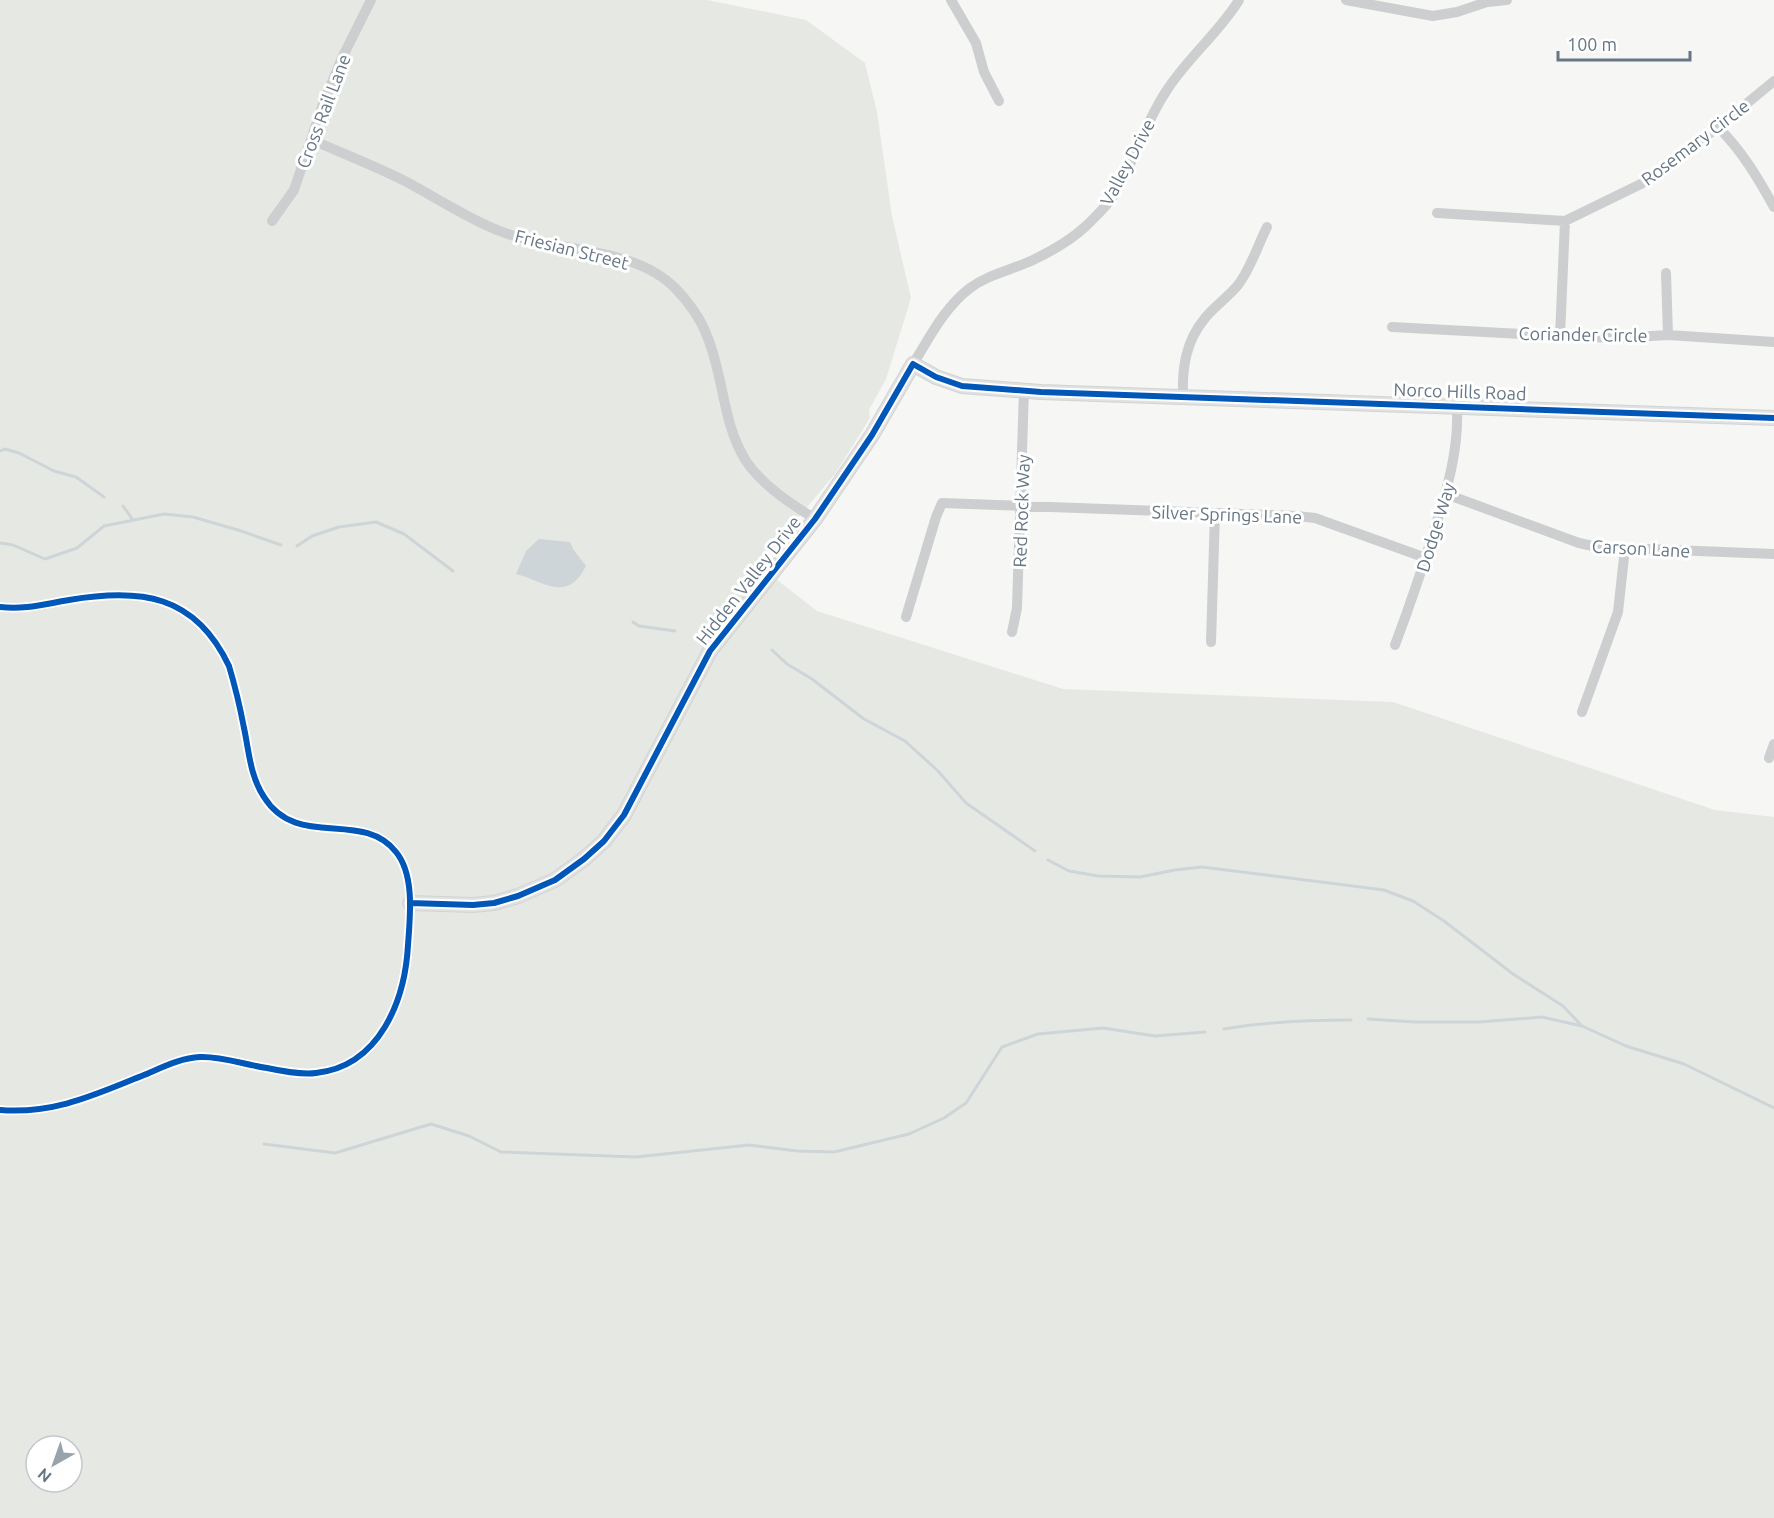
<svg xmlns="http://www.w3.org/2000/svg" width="1774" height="1518" viewBox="0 0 1774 1518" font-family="Ubuntu,sans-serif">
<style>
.green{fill:#e6e9e3;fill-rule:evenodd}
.water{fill:#ced5d8}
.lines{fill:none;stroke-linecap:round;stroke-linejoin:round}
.stream{stroke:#ced5d8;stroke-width:3}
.secondary-casing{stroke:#d2d3d4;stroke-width:16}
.street{stroke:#cccecf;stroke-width:10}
.secondary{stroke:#e0e1e1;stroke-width:14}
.cycleway-casing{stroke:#fff;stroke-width:10}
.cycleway{stroke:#0057b8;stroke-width:6}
.labels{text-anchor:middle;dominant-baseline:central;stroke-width:6;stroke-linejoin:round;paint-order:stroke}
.street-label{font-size:18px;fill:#667685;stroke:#fff}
</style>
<rect width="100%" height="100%" fill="#f6f6f5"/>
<path class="green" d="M0,0H707L806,20L865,63L877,112L892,216L911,298L886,379L869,410L870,417L867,423L835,474L758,565L817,611L1063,689L1393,702L1715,810L1774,817V1518H0ZM36,1446H72V1482H36Z"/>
<path class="water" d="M539,539L570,542L573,549L586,566C567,604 544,581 516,574L526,551Z"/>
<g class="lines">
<path class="stream" d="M0,451L5,449L19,453L54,471L76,477L104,497
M123,506L133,520
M0,543L13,545L45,559L77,548L104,526L164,514L193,517L238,530L281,545
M297,546L312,536L339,527L376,522L404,534L453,571
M633,622L639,626L675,631
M772,650L787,664L812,679L864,719L905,741L938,771L966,803L1035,851
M1048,860L1069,871L1098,876L1140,877L1175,870L1202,867L1384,890L1413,901L1444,921L1513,974L1563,1006L1582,1026
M1368,1019L1415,1022H1479L1542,1017L1582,1026L1626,1046L1684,1064L1774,1108
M1224,1029C1266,1022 1309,1020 1351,1020
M264,1144L335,1153L431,1124L469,1136L501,1152L636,1157L749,1145L797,1151L834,1152L909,1134L944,1118L966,1103L1002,1047L1038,1034L1103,1028L1155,1036L1205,1032"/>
<g class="secondary-casing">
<path id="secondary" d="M410,903L473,905L494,903L518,896L555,880L584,859L604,841L624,815L710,651L815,519L872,435L913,364L936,377L962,386L1041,392L1774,418"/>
</g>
<path class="street" d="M951,0L976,43L984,72L999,101
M1346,0L1433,16L1457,12L1487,2L1507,0
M1718,127C1742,151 1758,178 1774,207
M312,140C342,153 373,165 403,180C439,199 482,228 521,238C571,251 640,250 677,290C689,303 701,319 707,336C724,376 722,423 746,461C763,486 790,503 815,519
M1437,213L1565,221L1645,182L1718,127L1774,81
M272,221L294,190L323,104L342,58L371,0
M1666,273L1668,335
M1392,327L1560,336L1618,338L1668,335L1774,342
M1560,336L1565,221
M913,364C930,337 944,308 970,288C989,274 1012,270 1033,260C1052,251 1071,240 1086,226C1096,216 1107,206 1114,195C1134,163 1144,125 1165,93C1186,59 1218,34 1239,0
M1183,396C1182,367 1186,341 1205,318C1215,306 1228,297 1238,285C1251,268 1257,247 1267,227
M1446,494L1579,543L1597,547L1774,554
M0,607C24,610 45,604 69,600C140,588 195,594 229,666C235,686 240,707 244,728C249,751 250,776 264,797C297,850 362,809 396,852C415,875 410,917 408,945C405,1000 380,1066 316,1073C301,1075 281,1071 267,1068C245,1065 222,1056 200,1057C180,1058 161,1068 144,1075C94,1095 55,1114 0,1110
M906,617L936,517L942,503L1297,516L1315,518L1426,558
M1012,632L1017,608L1024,389
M1211,642L1215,513
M1395,645C1410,605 1423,567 1435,527C1448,487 1459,448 1457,406
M1582,712L1618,612L1625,548
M1769,758L1774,744"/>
<use href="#secondary" class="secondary"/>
<g class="cycleway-casing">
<path id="cycleway" d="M0,607C24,610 45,604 69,600C140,588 195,594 229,666C235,686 240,707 244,728C249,751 250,776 264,797C297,850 362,809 396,852C415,875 410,917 408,945C405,1000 380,1066 316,1073C301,1075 281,1071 267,1068C245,1065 222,1056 200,1057C180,1058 161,1068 144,1075C94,1095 55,1114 0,1110
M410,903L473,905L494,903L518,896L555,880L584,859L604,841L624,815L710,651L815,519L872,435L913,364L936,377L962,386L1041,392L1774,418"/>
</g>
<use href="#cycleway" class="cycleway"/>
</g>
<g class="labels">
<g class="street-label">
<text transform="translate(323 111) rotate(-69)">Cross Rail Lane</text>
<text transform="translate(1695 142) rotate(-37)">Rosemary Circle</text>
<text transform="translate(1127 162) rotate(-62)">Valley Drive</text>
<text transform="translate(572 249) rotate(14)">Friesian Street</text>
<text transform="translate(1583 334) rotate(1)">Coriander Circle</text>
<text transform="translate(1460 391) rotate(2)">Norco Hills Road</text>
<text transform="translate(1021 511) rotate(-88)">Red Rock Way</text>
<text transform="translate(1227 514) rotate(2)">Silver Springs Lane</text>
<text transform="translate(1435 527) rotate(-73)">Dodge Way</text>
<text transform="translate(1641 548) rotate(3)">Carson Lane</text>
<text transform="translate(748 580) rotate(-52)">Hidden Valley Drive</text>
</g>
</g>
<g transform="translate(54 1464) rotate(220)"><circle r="28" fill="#ffffff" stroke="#c2c8ce" stroke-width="1.5"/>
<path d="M0-4.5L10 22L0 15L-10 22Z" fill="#98a3ac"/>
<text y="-9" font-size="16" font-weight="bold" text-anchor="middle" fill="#667685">N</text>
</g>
<path d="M1558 51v9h132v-9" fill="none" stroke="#667685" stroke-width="3"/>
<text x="1567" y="51" font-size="18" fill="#667685" stroke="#ffffff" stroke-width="4.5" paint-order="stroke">100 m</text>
</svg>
